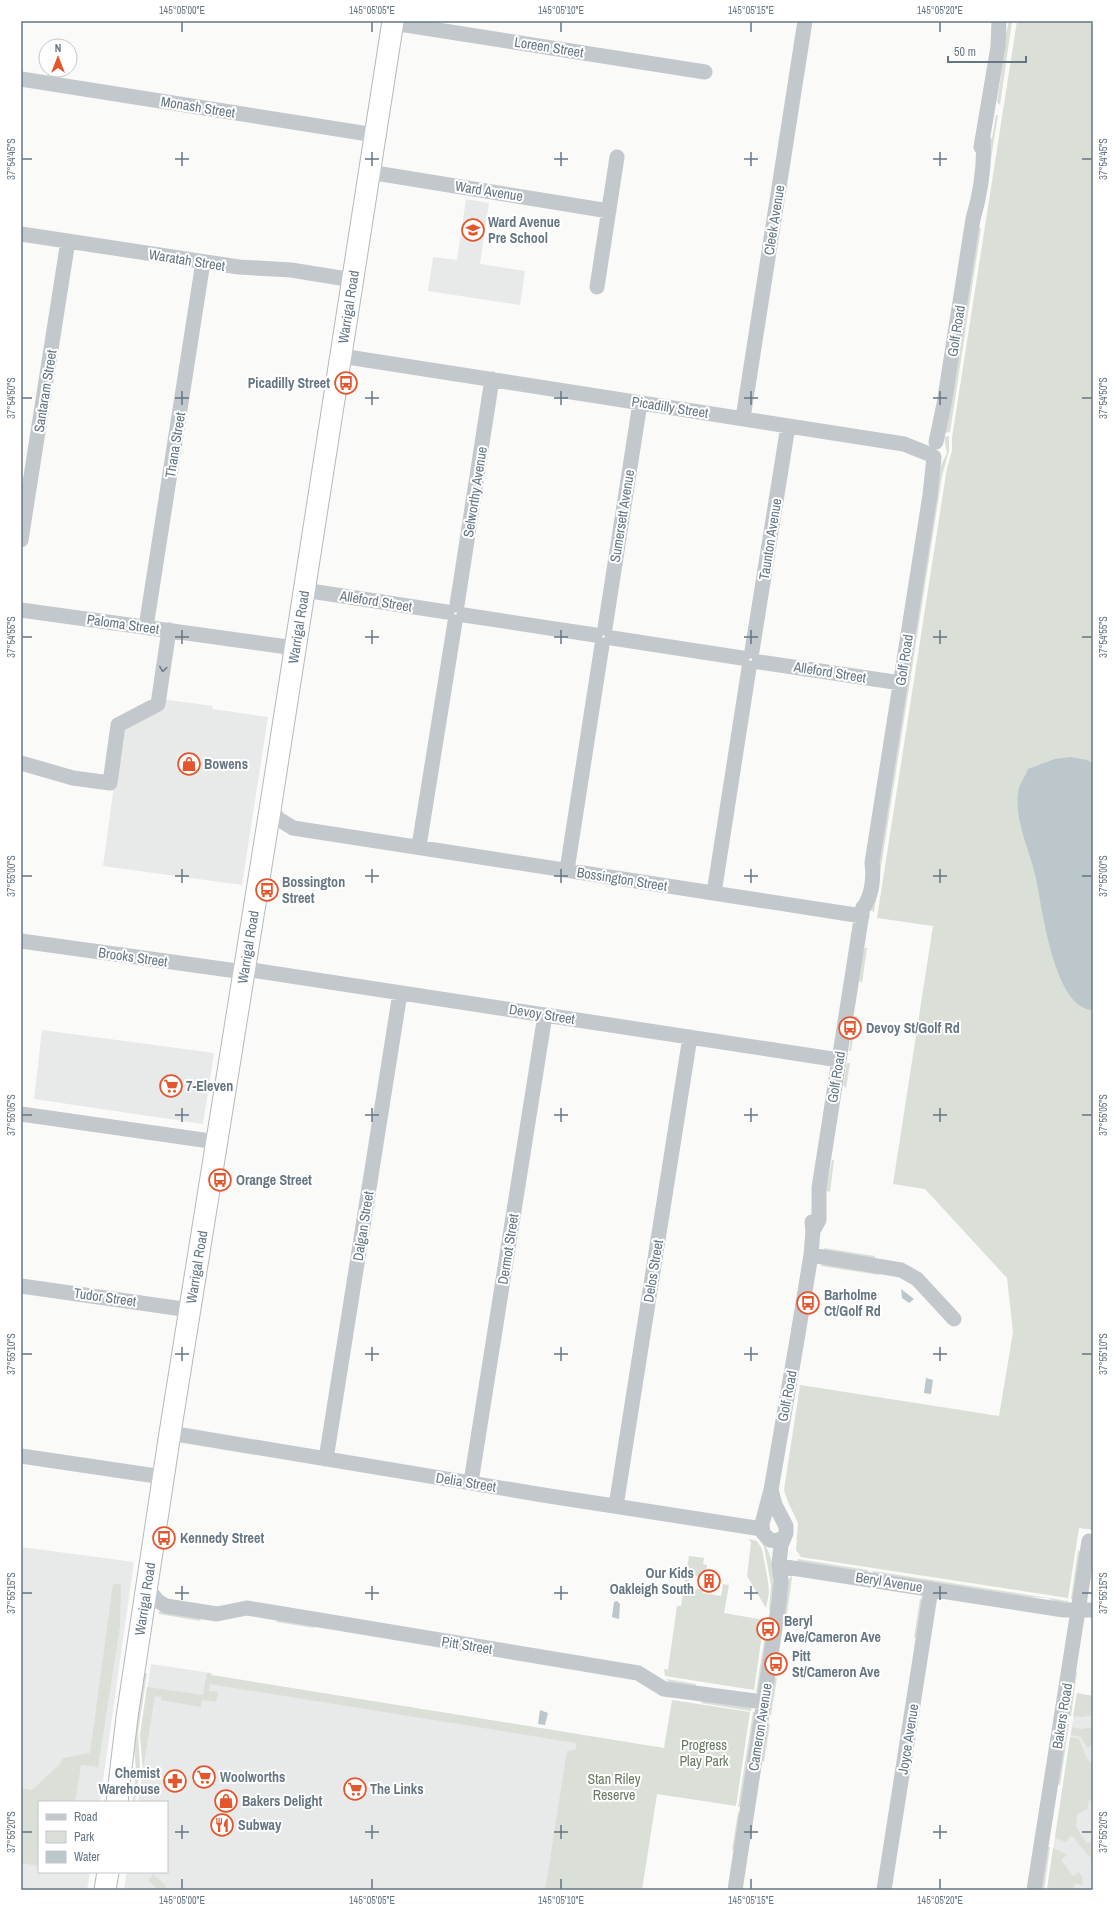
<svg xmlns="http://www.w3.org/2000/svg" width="1114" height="1911" viewBox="0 0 1114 1911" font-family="'Archivo Narrow',sans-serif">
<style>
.built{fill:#e8e9e9}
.green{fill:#dadfd7}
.water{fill:#bbc7cb}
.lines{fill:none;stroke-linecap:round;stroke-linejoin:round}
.highway-casing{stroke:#b4b9bd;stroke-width:23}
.minor{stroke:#c3c8cc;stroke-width:15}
.highway{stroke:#fff;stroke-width:21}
.oneway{stroke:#6a7a87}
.ticks{fill:none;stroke:#657683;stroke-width:1.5}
.labels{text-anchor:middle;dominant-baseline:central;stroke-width:4;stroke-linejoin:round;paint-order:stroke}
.street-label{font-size:14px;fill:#657683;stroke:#fff}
.poi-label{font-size:14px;font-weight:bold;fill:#657683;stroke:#fff;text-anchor:start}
.park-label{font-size:14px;fill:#687a64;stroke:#fff}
.neatline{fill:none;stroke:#657683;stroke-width:1.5}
.ticks-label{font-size:10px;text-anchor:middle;fill:#657683}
</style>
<rect width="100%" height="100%" fill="#fafaf8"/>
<path class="built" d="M466,199L489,203L480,264L525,271L520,305L428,291L433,257L457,260Z
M161,699L213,706L212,709L268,717L242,885L103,866L122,728Z
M42,1030L214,1053L203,1124L34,1099Z
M21,1547L134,1562L100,1802H39V1872H90L87,1890H21Z
M151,1664L211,1673V1675L577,1734L555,1890H124L127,1872H167V1802H138L143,1769L140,1735Z
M1077,1693L1093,1696V1890H1047Z"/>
<path class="green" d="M1009,21H1012L1000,105L997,102L1005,50L1003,46Z
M1017,21H1093V1530L1079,1528L1068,1598L801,1557L796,1550L798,1523L788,1502L784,1490L800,1385L999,1416L1013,1332L1007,1278L925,1189L893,1184L933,926L877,918L947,468L952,451V438Z
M996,115H998L982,215H979L989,139L992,138Z
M978,227L981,228L950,432L945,433Z
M949,436V451L942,476L874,912L869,910L938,471L947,453L944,437Z
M864,948H867L862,983L859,980Z
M854,1016H857L851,1051H849L851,1036L848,1035Z
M847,1063H850L846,1088L843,1085Z
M832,1160H834L830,1192L824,1190L825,1181L828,1180Z
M824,1248L875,1256V1259L824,1251Z
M821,1264L879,1272V1275L821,1266Z
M758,1537C778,1554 773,1586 772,1610H769L771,1585L764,1547Z
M749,1539L757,1541L762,1549L768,1581L769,1593L766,1608L747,1576L751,1543Z
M1078,1550L1081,1553L1073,1599H1071Z
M689,1556L704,1558L703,1564L707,1565L705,1577L690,1575L688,1588L703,1590V1593L721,1596L723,1584L729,1585L724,1613L764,1620L754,1690L665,1676L664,1669L668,1670L677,1606H681Z
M798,1559L868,1570V1573L797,1562Z
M873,1571L1068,1601L1069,1603L1056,1602L1047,1598L1027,1597L872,1575Z
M791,1576L792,1577L786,1621H783L787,1582Z
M113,1584H121L120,1626L98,1767L81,1765L75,1802H39V1866L21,1863V1788L32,1790L60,1764L63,1758L90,1753Z
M920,1599H923L917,1638H914Z
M161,1611L201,1618L200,1621L159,1614L158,1612Z
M278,1619L315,1626L314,1628L276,1622Z
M765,1635L769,1636L758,1693L756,1692Z
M1075,1671L1077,1672L1071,1716H1068Z
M147,1673L138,1733L140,1768L135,1802H133L136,1772L134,1742L143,1674Z
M207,1673H211V1675L664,1748L672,1700L750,1712L736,1806L657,1794L642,1890H543L546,1885L567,1751L575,1750L576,1743L210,1684L209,1691L218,1692L216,1702L202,1700L201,1707L161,1700V1697L155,1696L143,1769L140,1735L147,1687L203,1695Z
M774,1678H777L771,1715H768Z
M666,1679L696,1684V1689L671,1685Z
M1077,1693L1093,1696V1715L1081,1717L1073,1716Z
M701,1700L752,1706L751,1711L701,1703Z
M753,1712H757L741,1807H738Z
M767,1724H770L764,1762L761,1761Z
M1066,1724H1069L1060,1785L1056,1784Z
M1072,1727L1082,1729L1093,1727V1744L1087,1748L1081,1737L1071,1735Z
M1070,1737L1079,1739C1082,1747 1087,1760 1093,1766V1801L1089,1800L1087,1810L1082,1811L1077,1815L1076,1827L1086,1843L1093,1842V1857L1091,1858L1073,1837L1070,1836L1066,1842L1055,1838Z
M738,1812H740L734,1850H732Z
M1048,1847H1050L1044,1890H1040Z
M1053,1848L1067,1855L1061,1860L1073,1876L1079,1872L1082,1876L1083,1885L1075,1883L1073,1890H1047Z
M153,1874L166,1886L165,1890H159L148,1881Z"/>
<path class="water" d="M1070,757L1087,760L1093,763V1010C1053,1009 1042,904 1035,874C1029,849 1015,821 1018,794C1018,786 1025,777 1028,769L1055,759Z
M901,1289L914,1299L909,1303L902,1298Z
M926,1378L933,1380L931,1394L924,1393Z
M617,1601L620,1604L619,1619L612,1617L614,1602Z
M540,1710L548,1713L545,1725L538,1724Z"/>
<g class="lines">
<g class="highway-casing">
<g id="highway">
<path id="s1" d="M117,1802L127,1717L170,1433L270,810L393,21"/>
<path d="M105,1890L108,1872"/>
</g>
</g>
<path class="minor" d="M393,23L705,72
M21,79L375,135
M981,147L998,47L999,21
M369,172L609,211
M21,234L239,267L291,270L353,280
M597,287L617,157
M341,356L904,444L929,454
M743,418L805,21
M936,442L944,404L973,219C981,192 985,165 983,136
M21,540L68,241
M304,590L447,612
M457,605L492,379
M21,610L295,648
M464,615L595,635
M146,627L203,262
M605,628L640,403
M612,638L742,658
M752,651L788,426
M759,662L901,683
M21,763L73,778L110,783L118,725L158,704L169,630
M270,810L280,820L293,828L862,916
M419,846L455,622
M567,870L602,645
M714,893L749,668
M863,908C872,896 874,878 872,863L930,495L934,457
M21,941L244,972
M245,969L839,1060
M21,1114L217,1142
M813,1231L819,1220V1188L863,907
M811,1255L901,1270L917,1279L954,1319
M21,1286L190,1310
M170,1433L543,1495L762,1529
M21,1456L163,1477
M326,1459L400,993
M471,1482L545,1015
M616,1506L690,1037
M784,1537L777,1541L770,1540L763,1533L762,1524L771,1490L797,1340L811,1255L813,1231L812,1222
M779,1566L1064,1610H1093
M147,1588L158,1601L166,1606L217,1614L247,1608L638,1673L664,1689L764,1702
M735,1890L779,1602L781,1581L779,1564L781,1545L786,1533V1526L775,1505L771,1490
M884,1890L931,1589
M1034,1890L1089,1541"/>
<use href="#highway" class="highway"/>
</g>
<defs><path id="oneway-chevron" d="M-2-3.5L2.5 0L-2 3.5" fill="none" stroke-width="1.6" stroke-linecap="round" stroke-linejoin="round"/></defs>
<use class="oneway" href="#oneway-chevron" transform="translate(163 669) rotate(98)"/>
<path class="ticks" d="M182,22V32M372,22V32M561,22V32M751,22V32M940,22V32M182,152V166M372,152V166M561,152V166M751,152V166M940,152V166M22,159H32M175,159H189M365,159H379M554,159H568M744,159H758M933,159H947M1082,159H1092M182,391V405M372,391V405M561,391V405M751,391V405M940,391V405M22,398H32M175,398H189M365,398H379M554,398H568M744,398H758M933,398H947M1082,398H1092M182,630V644M372,630V644M561,630V644M751,630V644M940,630V644M22,637H32M175,637H189M365,637H379M554,637H568M744,637H758M933,637H947M1082,637H1092M182,869V883M372,869V883M561,869V883M751,869V883M940,869V883M22,876H32M175,876H189M365,876H379M554,876H568M744,876H758M933,876H947M1082,876H1092M182,1108V1122M372,1108V1122M561,1108V1122M751,1108V1122M940,1108V1122M22,1115H32M175,1115H189M365,1115H379M554,1115H568M744,1115H758M933,1115H947M1082,1115H1092M182,1347V1361M372,1347V1361M561,1347V1361M751,1347V1361M940,1347V1361M22,1354H32M175,1354H189M365,1354H379M554,1354H568M744,1354H758M933,1354H947M1082,1354H1092M182,1586V1600M372,1586V1600M561,1586V1600M751,1586V1600M940,1586V1600M22,1593H32M175,1593H189M365,1593H379M554,1593H568M744,1593H758M933,1593H947M1082,1593H1092M182,1825V1839M372,1825V1839M561,1825V1839M751,1825V1839M940,1825V1839M22,1832H32M175,1832H189M365,1832H379M554,1832H568M744,1832H758M933,1832H947M1082,1832H1092M182,1879V1889M372,1879V1889M561,1879V1889M751,1879V1889M940,1879V1889"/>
<defs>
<g id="school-ring" transform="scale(1.15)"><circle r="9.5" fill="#fff" stroke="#e4572e" stroke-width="1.5"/><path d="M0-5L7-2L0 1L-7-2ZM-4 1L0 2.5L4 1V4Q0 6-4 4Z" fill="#e4572e"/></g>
<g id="bus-ring" transform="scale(1.15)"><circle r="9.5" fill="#fff" stroke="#e4572e" stroke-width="1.5"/><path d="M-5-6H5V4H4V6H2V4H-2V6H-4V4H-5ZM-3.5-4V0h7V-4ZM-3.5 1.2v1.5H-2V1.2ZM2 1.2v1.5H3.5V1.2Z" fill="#e4572e"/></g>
<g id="shop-ring" transform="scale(1.15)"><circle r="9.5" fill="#fff" stroke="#e4572e" stroke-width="1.5"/><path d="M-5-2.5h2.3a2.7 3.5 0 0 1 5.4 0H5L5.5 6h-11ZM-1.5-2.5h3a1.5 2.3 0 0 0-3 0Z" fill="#e4572e"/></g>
<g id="supermarket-ring" transform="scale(1.15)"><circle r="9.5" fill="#fff" stroke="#e4572e" stroke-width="1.5"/><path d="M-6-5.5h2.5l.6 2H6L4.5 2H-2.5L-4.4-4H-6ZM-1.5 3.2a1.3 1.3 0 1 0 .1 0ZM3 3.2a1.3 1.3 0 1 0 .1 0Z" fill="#e4572e"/></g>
<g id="building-ring" transform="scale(1.15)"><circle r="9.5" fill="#fff" stroke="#e4572e" stroke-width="1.5"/><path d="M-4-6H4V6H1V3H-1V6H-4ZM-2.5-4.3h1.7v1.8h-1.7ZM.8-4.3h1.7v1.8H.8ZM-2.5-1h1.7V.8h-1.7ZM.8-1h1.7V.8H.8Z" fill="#e4572e"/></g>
<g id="pharmacy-ring" transform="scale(1.15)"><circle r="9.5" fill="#fff" stroke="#e4572e" stroke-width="1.5"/><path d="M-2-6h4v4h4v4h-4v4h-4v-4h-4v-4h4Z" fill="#e4572e"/></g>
<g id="restaurant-ring" transform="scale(1.15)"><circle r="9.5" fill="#fff" stroke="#e4572e" stroke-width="1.5"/><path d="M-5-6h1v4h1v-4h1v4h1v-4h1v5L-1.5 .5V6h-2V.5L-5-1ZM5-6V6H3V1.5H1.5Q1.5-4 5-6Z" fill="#e4572e"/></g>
</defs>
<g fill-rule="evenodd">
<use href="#school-ring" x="473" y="230"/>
<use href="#bus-ring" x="346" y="383"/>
<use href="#shop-ring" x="189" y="764"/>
<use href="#bus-ring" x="267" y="890"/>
<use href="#bus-ring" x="850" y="1028"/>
<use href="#supermarket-ring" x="171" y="1086"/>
<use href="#bus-ring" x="220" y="1180"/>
<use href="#bus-ring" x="808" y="1303"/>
<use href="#bus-ring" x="164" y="1538"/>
<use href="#building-ring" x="709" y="1581"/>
<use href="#bus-ring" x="768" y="1629"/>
<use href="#bus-ring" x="776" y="1664"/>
<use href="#supermarket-ring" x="204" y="1777"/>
<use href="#pharmacy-ring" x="175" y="1781"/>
<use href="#supermarket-ring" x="355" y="1789"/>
<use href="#shop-ring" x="226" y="1801"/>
<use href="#restaurant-ring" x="222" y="1825"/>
</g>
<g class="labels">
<g class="street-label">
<text transform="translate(549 47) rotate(9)">Loreen Street</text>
<text transform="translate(198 107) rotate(9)">Monash Street</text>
<text transform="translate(489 191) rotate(9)">Ward Avenue</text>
<text transform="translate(774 220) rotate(-81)">Cleek Avenue</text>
<text transform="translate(187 260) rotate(9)">Waratah Street</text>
<text stroke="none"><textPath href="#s1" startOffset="1513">Warrigal Road</textPath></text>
<text transform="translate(956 331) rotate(-81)">Golf Road</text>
<text transform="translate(45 391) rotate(-81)">Santaram Street</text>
<text transform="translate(670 407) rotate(9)">Picadilly Street</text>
<text transform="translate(175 445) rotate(-81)">Thana Street</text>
<text transform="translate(475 492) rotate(-81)">Selworthy Avenue</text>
<text transform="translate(622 516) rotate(-81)">Sumersett Avenue</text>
<text transform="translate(770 539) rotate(-81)">Taunton Avenue</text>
<text transform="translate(376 601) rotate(9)">Alleford Street</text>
<text transform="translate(123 624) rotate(8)">Paloma Street</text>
<text stroke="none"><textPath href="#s1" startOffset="1189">Warrigal Road</textPath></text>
<text transform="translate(904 660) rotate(-81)">Golf Road</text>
<text transform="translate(830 672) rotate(9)">Alleford Street</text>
<text transform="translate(622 879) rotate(9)">Bossington Street</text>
<text stroke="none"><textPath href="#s1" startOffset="865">Warrigal Road</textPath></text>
<text transform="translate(133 957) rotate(8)">Brooks Street</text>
<text transform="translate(542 1014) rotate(9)">Devoy Street</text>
<text transform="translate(836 1077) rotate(-81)">Golf Road</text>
<text transform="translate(363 1226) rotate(-81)">Dalgan Street</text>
<text transform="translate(508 1249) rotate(-81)">Dermot Street</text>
<text stroke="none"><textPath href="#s1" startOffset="541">Warrigal Road</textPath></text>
<text transform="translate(653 1271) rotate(-81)">Delos Street</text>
<text transform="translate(105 1297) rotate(8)">Tudor Street</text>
<text transform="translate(787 1396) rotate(-79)">Golf Road</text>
<text transform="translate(466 1482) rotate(9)">Delia Street</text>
<text transform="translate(889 1582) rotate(9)">Beryl Avenue</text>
<text stroke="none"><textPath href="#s1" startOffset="205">Warrigal Road</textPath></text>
<text transform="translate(467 1645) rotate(9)">Pitt Street</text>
<text transform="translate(1062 1716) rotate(-81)">Bakers Road</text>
<text transform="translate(760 1727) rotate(-81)">Cameron Avenue</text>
<text transform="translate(908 1739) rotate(-81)">Joyce Avenue</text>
</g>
<g class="poi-label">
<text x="488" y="222">Ward Avenue<tspan x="488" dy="16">Pre School</tspan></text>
<text x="330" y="383" text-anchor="end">Picadilly Street</text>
<text x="204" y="764">Bowens</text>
<text x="282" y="882">Bossington<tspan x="282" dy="16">Street</tspan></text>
<text x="866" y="1028">Devoy St/Golf Rd</text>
<text x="186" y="1086">7-Eleven</text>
<text x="236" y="1180">Orange Street</text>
<text x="824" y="1295">Barholme<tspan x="824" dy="16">Ct/Golf Rd</tspan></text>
<text x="180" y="1538">Kennedy Street</text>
<text x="694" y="1573" text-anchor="end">Our Kids<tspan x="694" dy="16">Oakleigh South</tspan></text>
<text x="784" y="1621">Beryl<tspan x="784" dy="16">Ave/Cameron Ave</tspan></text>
<text x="792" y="1656">Pitt<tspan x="792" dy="16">St/Cameron Ave</tspan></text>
<text x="160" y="1773" text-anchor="end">Chemist<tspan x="160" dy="16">Warehouse</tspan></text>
<text x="220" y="1777">Woolworths</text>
<text x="370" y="1789">The Links</text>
<text x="242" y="1801">Bakers Delight</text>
<text x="238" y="1825">Subway</text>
</g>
<g class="park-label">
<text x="704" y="1745">Progress<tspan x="704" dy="16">Play Park</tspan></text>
<text x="614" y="1779">Stan Riley<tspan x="614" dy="16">Reserve</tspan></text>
</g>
</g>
<rect width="1114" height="1911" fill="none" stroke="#ffffff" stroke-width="44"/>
<rect x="38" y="1801" width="130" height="72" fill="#ffffff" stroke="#c1c8cd"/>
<rect x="46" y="1814" width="20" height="6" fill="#c3c8cc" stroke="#c1c8cd"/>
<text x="74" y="1821" font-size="12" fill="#657683">Road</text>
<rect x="46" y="1831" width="20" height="12" fill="#dadfd7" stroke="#c1c8cd"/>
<text x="74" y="1841" font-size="12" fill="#657683">Park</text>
<rect x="46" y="1851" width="20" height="12" fill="#bbc7cb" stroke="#c1c8cd"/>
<text x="74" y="1861" font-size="12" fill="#657683">Water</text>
<g transform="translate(58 58)"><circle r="19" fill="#ffffff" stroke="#c1c8cd"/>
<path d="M0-3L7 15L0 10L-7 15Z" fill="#e4572e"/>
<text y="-6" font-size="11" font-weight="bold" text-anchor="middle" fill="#657683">N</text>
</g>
<path d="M948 56v6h78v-6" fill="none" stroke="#657683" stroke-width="2"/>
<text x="954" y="56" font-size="12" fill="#657683" stroke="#ffffff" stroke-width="3" paint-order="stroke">50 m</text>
<rect x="22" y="22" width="1070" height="1867" class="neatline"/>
<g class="ticks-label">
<text x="182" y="14">145°05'00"E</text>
<text x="372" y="14">145°05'05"E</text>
<text x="561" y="14">145°05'10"E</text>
<text x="751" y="14">145°05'15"E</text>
<text x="940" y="14">145°05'20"E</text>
<text transform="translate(11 159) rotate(-90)" y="4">37°54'45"S</text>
<text transform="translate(1103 159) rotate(-90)" y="4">37°54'45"S</text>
<text transform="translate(11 398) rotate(-90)" y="4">37°54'50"S</text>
<text transform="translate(1103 398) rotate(-90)" y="4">37°54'50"S</text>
<text transform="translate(11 637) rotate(-90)" y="4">37°54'55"S</text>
<text transform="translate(1103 637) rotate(-90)" y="4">37°54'55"S</text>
<text transform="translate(11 876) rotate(-90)" y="4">37°55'00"S</text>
<text transform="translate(1103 876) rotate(-90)" y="4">37°55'00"S</text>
<text transform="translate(11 1115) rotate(-90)" y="4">37°55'05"S</text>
<text transform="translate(1103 1115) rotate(-90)" y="4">37°55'05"S</text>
<text transform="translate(11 1354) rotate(-90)" y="4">37°55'10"S</text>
<text transform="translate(1103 1354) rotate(-90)" y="4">37°55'10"S</text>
<text transform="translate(11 1593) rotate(-90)" y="4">37°55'15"S</text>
<text transform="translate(1103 1593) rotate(-90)" y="4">37°55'15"S</text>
<text transform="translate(11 1832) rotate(-90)" y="4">37°55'20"S</text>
<text transform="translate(1103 1832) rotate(-90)" y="4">37°55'20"S</text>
<text x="182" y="1904">145°05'00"E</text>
<text x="372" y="1904">145°05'05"E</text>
<text x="561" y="1904">145°05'10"E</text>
<text x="751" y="1904">145°05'15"E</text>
<text x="940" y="1904">145°05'20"E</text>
</g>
</svg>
